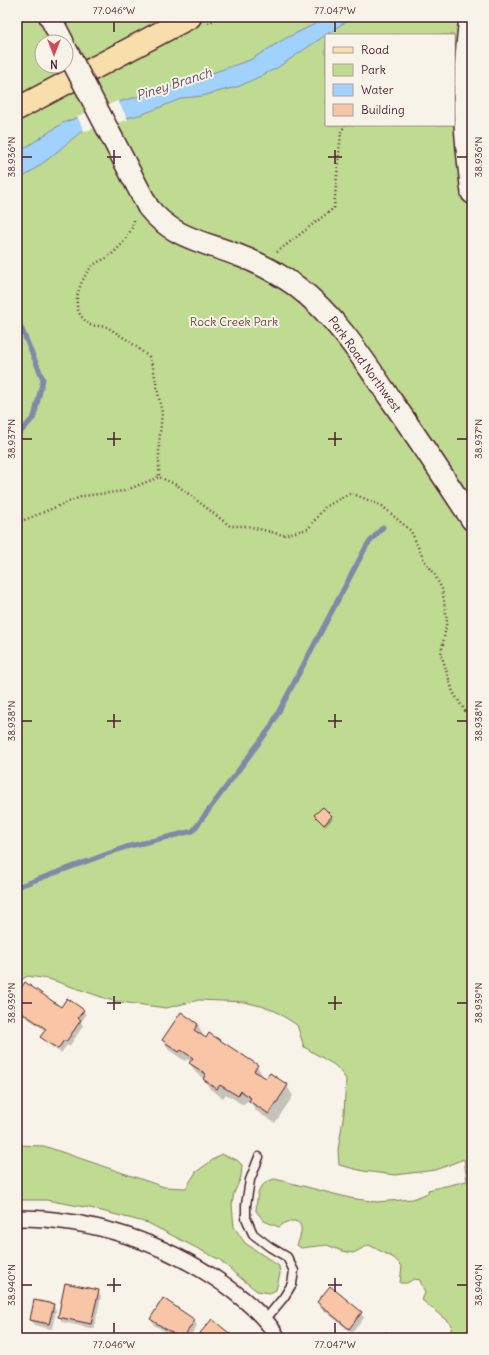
<svg xmlns="http://www.w3.org/2000/svg" width="489" height="1355" viewBox="0 0 489 1355" font-family="Delius,sans-serif">
<style>
.green{fill:#bfda91;stroke:#847c5e;fill-rule:evenodd}
.water{fill:#a0d2fd;stroke:#7e8aa9}
.pier{fill:#f7f3e8}
.shadow{fill:#0003}
.lines{fill:none;stroke-linecap:round;stroke-linejoin:round}
.stream{stroke:#7e8aa9;stroke-width:5}
.building{fill:#f8c6a7;stroke:#4a1f2b}
.lane-casing{stroke:#4a1f2b;stroke-width:11}
.street-casing{stroke:#4a1f2b;stroke-width:18}
.secondary-casing{stroke:#4a1f2b;stroke-width:24}
.primary-casing{stroke:#4a1f2b;stroke-width:25}
.path{stroke:#4a1f2b;stroke-width:2.5;stroke-dasharray:1 3;stroke-linecap:butt}
.lane{stroke:#f7f3e8;stroke-width:8}
.street{stroke:#f7f3e8;stroke-width:15}
.secondary{stroke:#f7f3e8;stroke-width:21}
.primary{stroke:#f8deab;stroke-width:22}
.secondary-bridge-casing{stroke:#4a1f2b;stroke-width:24;stroke-linecap:butt}
.secondary-bridge{stroke:#f7f3e8;stroke-width:21}
.ticks{fill:none;stroke:#4a1f2b;stroke-width:1.5}
.labels{text-anchor:middle;dominant-baseline:central;stroke-width:4;stroke-linejoin:round;paint-order:stroke}
.park-label{font-size:12px;fill:#674e44;stroke:#f7f3e8}
.street-label{font-size:12px;fill:#4a1f2b;stroke:#f7f3e8}
.water-label{font-size:13px;font-style:italic;fill:#604c60;stroke:#f7f3e8}
.neatline{fill:none;stroke:#4a1f2b;stroke-width:1.5}
.ticks-label{font-size:10px;text-anchor:middle;fill:#4a1f2b}
</style>
<rect width="100%" height="100%" fill="#f7f3e8"/>
<filter id="ink" filterUnits="userSpaceOnUse"><feTurbulence type="fractalNoise" baseFrequency=".025" numOctaves="2"/><feDisplacementMap in="SourceGraphic" scale="8" xChannelSelector="R" yChannelSelector="G"/><feConvolveMatrix kernelMatrix="1 2 1 2 8 2 1 2 1" color-interpolation-filters="sRGB"/></filter>
<g filter="url(#ink)">
<path class="green" d="M17,17H472V1338H449L452,1325L422,1300L425,1293L420,1280L414,1279L407,1283H400L402,1266L394,1258L369,1245L353,1253L342,1251L327,1245L301,1248L297,1245C300,1238 307,1220 291,1221C287,1221 282,1225 279,1227L264,1221L256,1211C257,1196 257,1183 275,1179L350,1198L377,1202L413,1199L428,1193V1190L467,1181L464,1159L436,1170L395,1175L363,1171L339,1165L338,1150L344,1113L346,1079L336,1066L304,1047L297,1025L275,1011L261,1006L244,1002L199,1000L166,1008L113,1001L49,979L28,976L17,982ZM326,35H454V125H326ZM42,42H66V66H42Z
M17,1145L44,1146L164,1187L186,1188L196,1172L221,1154L237,1160L242,1165L241,1177L234,1193L232,1205L234,1227L245,1243L279,1266L280,1274L276,1290L270,1293L257,1291L238,1276L220,1260L148,1223L90,1208L46,1200H17Z"/>
<path class="water" d="M323,17H357L342,24L277,68L240,86L202,96L183,98L143,114L84,129L52,156L17,182V153L63,123L119,102L174,86L250,60L286,38L317,23Z"/>
<path class="pier" d="M118,101L128,120L84,131L77,116Z"/>
<path class="shadow" d="M323,808L333,819L325,827L317,818Z
M17,996L62,1008L83,1010L86,1015L81,1022L83,1026L69,1047L67,1045L61,1053L45,1042L42,1037L46,1031L17,1011Z
M181,1014L198,1025L203,1035L202,1037L257,1066L263,1076L262,1077L287,1086L293,1096L275,1123L256,1111L253,1105L247,1101L243,1105L226,1094L223,1098L210,1089L204,1079L196,1073L190,1063L191,1062L187,1059L185,1061L169,1050L163,1040Z
M98,1291L101,1296L94,1329L62,1322L59,1316Z
M318,1303L361,1313L364,1318L352,1333L321,1308Z
M53,1305L56,1310L52,1329L34,1325L31,1320Z
M151,1319L194,1320L197,1326L189,1338H176L154,1325Z"/>
<g class="lines">
<path class="stream" d="M17,318L43,379L34,417L17,436
M17,887L126,847L193,831L270,728L367,545L383,527"/>
</g>
<path class="building" d="M323,807L332,816L324,825L314,815Z
M25,982L61,1007L67,998L84,1010L78,1018L81,1020L66,1042L64,1040L58,1049L40,1037L46,1029L17,1009V994Z
M181,1012L198,1024L194,1030L206,1038L209,1033L258,1065L254,1071L266,1078L270,1073L288,1085L269,1114L249,1101L251,1098L241,1091L238,1096L220,1085L217,1089L203,1079L206,1074L189,1063L193,1058L181,1050L179,1052L162,1040Z
M65,1283L99,1290L91,1324L58,1317Z
M330,1286L362,1312L349,1329L317,1302Z
M163,1298L195,1320L183,1338H180L150,1319Z
M34,1300L54,1304L49,1324L30,1320Z
M212,1319L235,1338H207L200,1333Z
M386,1332L394,1338H381Z"/>
<g class="lines">
<g class="lane-casing">
<path id="lane" d="M259,1157L250,1180L246,1205V1218L253,1234L270,1247L287,1257L294,1271L292,1284L284,1297L265,1320"/>
</g>
<g class="street-casing">
<path id="street" d="M17,1218C91,1218 164,1242 225,1285C245,1300 265,1316 278,1338"/>
</g>
<g class="secondary-casing">
<path id="secondary" d="M50,17L63,42
M470,17C467,44 464,70 464,97C464,130 468,161 472,193
M148,207C172,238 205,242 240,256C259,263 279,274 296,286C335,315 362,357 389,397C418,438 445,479 472,520"/>
</g>
<g class="primary-casing">
<path id="primary" d="M17,109L190,17"/>
</g>
<path class="path" d="M208,23L219,17
M134,220C132,234 119,249 108,257C104,260 98,261 94,265C84,272 73,298 78,310C79,315 86,321 89,325L107,327L129,341L149,357L153,367L162,413L159,443V477L177,485L230,526H247L283,535L308,529L325,507L351,493L382,506L411,531L424,560L433,572L442,589L447,620L441,654L453,692L472,722
M277,252L334,208L341,132L345,125
M17,523L83,496L124,491L159,477"/>
<use href="#lane" class="lane"/>
<use href="#street" class="street"/>
<use href="#secondary" class="secondary"/>
<use href="#primary" class="primary"/>
<g class="secondary-bridge-casing">
<path id="secondary-bridge" d="M66,49L148,207"/>
</g>
<use href="#secondary-bridge" class="secondary-bridge"/>
</g>
</g>
<path class="ticks" d="M114,22V32M335,22V32M114,150V164M335,150V164M22,157H32M107,157H121M328,157H342M457,157H467M114,432V446M335,432V446M22,439H32M107,439H121M328,439H342M457,439H467M114,714V728M335,714V728M22,721H32M107,721H121M328,721H342M457,721H467M114,996V1010M335,996V1010M22,1003H32M107,1003H121M328,1003H342M457,1003H467M114,1278V1292M335,1278V1292M22,1285H32M107,1285H121M328,1285H342M457,1285H467M114,1323V1333M335,1323V1333"/>
<g class="labels">
<g class="park-label">
<text x="234" y="321">Rock Creek Park</text>
</g>
<g class="street-label">
<text transform="translate(365 364) rotate(54)">Park Road Northwest</text>
</g>
<g class="water-label">
<text transform="translate(174 84) rotate(-18)">Piney Branch</text>
</g>
</g>
<rect width="489" height="1355" fill="none" stroke="#f7f3e8" stroke-width="44"/>
<rect x="325" y="34" width="130" height="92" fill="#f7f3e8" stroke="#b29e9c"/>
<rect x="333" y="47" width="20" height="6" fill="#f8deab" stroke="#b29e9c"/>
<text x="361" y="54" font-size="12" fill="#4a1f2b">Road</text>
<rect x="333" y="64" width="20" height="12" fill="#bfda91" stroke="#b29e9c"/>
<text x="361" y="74" font-size="12" fill="#4a1f2b">Park</text>
<rect x="333" y="84" width="20" height="12" fill="#a0d2fd" stroke="#b29e9c"/>
<text x="361" y="94" font-size="12" fill="#4a1f2b">Water</text>
<rect x="333" y="104" width="20" height="12" fill="#f8c6a7" stroke="#b29e9c"/>
<text x="361" y="114" font-size="12" fill="#4a1f2b">Building</text>
<g transform="translate(54 54) rotate(180)"><circle r="19" fill="#f7f3e8" stroke="#b29e9c"/>
<path d="M0-3L7 15L0 10L-7 15Z" fill="#d1495b"/>
<text y="-6" font-size="11" font-weight="bold" text-anchor="middle" fill="#4a1f2b">N</text>
</g>
<rect x="22" y="22" width="445" height="1311" class="neatline"/>
<g class="ticks-label">
<text x="114" y="14">77.046°W</text>
<text x="335" y="14">77.047°W</text>
<text transform="translate(478 157) rotate(-90)" y="4">38.936°N</text>
<text transform="translate(11 157) rotate(-90)" y="4">38.936°N</text>
<text transform="translate(478 439) rotate(-90)" y="4">38.937°N</text>
<text transform="translate(11 439) rotate(-90)" y="4">38.937°N</text>
<text transform="translate(478 721) rotate(-90)" y="4">38.938°N</text>
<text transform="translate(11 721) rotate(-90)" y="4">38.938°N</text>
<text transform="translate(478 1003) rotate(-90)" y="4">38.939°N</text>
<text transform="translate(11 1003) rotate(-90)" y="4">38.939°N</text>
<text transform="translate(11 1285) rotate(-90)" y="4">38.940°N</text>
<text transform="translate(478 1285) rotate(-90)" y="4">38.940°N</text>
<text x="114" y="1348">77.046°W</text>
<text x="335" y="1348">77.047°W</text>
</g>
</svg>
